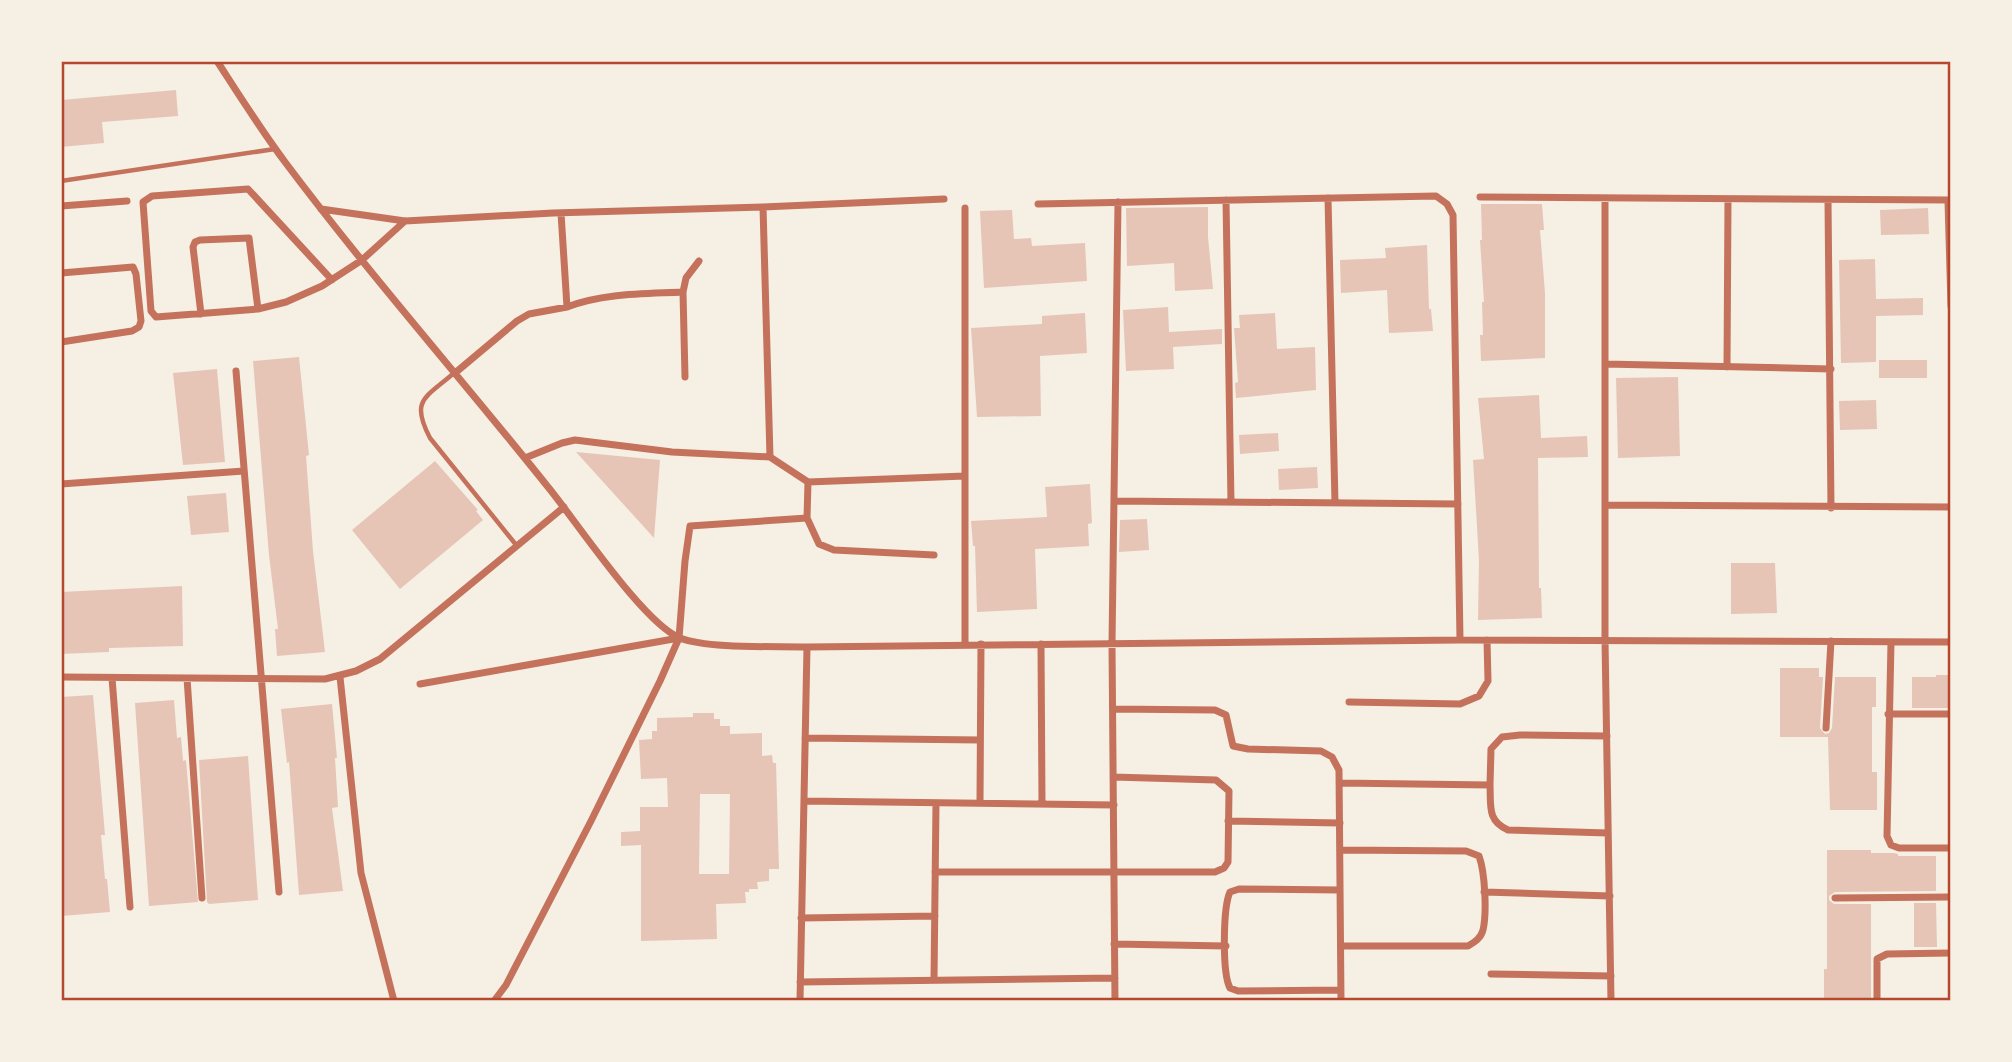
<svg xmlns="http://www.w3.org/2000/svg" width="2012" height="1062" viewBox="0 0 2012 1062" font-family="'IBM Plex Sans',sans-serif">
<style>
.building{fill:#e6c5b7;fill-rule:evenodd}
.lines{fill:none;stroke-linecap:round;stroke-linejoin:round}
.service{stroke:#c5725c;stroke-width:4.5}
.minor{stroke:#c5725c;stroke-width:7}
.neatline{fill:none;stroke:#b5482f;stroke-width:2.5}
</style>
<rect width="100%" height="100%" fill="#f6efe4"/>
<path class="building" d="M176,90L178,116L102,122L104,143L61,147V100Z
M1481,204H1542L1544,230H1540L1545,293V358L1481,361L1480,335H1483L1482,302H1484L1480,240H1482Z
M1208,207V237L1213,289L1175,291L1174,263L1127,266L1126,208Z
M1928,208L1929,234L1881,235L1880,210Z
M1012,210L1014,239L1031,238L1032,246L1085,243L1087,281L984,288L980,211Z
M1427,245L1429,309H1431L1433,331L1389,333L1387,290L1341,293L1340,260L1386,258L1385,248Z
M1875,259L1876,299L1923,298V315L1876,316V362L1841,363L1839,260Z
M1168,307L1169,332L1222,329V344L1173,347L1174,369L1126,371L1123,310Z
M1085,313L1087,353L1040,356L1041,416L977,417L971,328L1042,324V316Z
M1275,313L1277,349L1315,347L1316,390L1236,398L1235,383L1238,382L1234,328H1240L1239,315Z
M299,357L309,455L306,456L313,551L325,652L277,656L275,629H278L269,555L253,361Z
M1879,360H1927V378H1879Z
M217,369L225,462L183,465L173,373Z
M1678,377L1680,456L1618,458L1616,378Z
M1539,395L1541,438L1587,436L1588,457L1538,458L1539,588H1541L1542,618L1478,620L1479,560L1473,460L1484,459L1478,398Z
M1876,400L1877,429L1840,430L1839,401Z
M1278,433L1279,451L1240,454L1239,435Z
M576,452L660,460L654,538Z
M435,461L478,510L476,511L483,520L400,589L352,530Z
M1317,467L1318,488L1279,490L1278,469Z
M1090,484L1092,523L1088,524L1089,546L1035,549L1037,609L977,612L975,546H973L971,521L1047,517L1045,487Z
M226,493L229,532L191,535L187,496Z
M1147,519L1149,550L1119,552L1120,520Z
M1731,563H1775L1777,613L1731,614Z
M182,586L183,646L109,648V652L61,654V592Z
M1780,668H1819V677H1823L1820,728L1825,734L1829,733L1832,728L1835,677H1876V707H1872V772H1877V810H1830L1828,737H1780Z
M1936,675H1951V708H1912V677H1936Z
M93,695L105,835H101L105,879H107L110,912L61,916V697Z
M174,700L177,738L181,737L183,761L186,760L198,902L149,906L135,703Z
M332,704L337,758H335L338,807L332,808L343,891L299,895L289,762L287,763L281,709Z
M693,713H714V719H720V726H730V734L762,733V756L772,755L773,763H776L779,869H769V881L757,882L758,889H749V892H745L746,903L716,904L717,939L641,941V845L621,846V832L640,831V807H668L667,778L641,779L639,740L652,739V731H657V718L693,717ZM700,794H730L729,874H699Z
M248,756L258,900L209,904L207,902L199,760Z
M1827,850H1871V853H1894L1898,854V856H1936V891L1835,892L1829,896V900L1834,904H1871V1001H1824V969H1827Z
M1914,903H1936L1937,947H1914Z"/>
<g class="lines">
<path class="service" d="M61,181L275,149
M454,373C425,398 410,400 430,438L517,546"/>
<path class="minor" d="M217,61C239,95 261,130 285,162C369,274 461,378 548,487C576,521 644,624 680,638C708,649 774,646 807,647L1460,640L1951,642
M1480,197L1951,200
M1328,198L1335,503
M1605,198V640L1611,1001
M1226,200L1231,502
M1828,200L1831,508
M1948,201L1951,306
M1038,204L1436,196L1447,204L1453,215L1460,640
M61,206L127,201
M763,207L770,457
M965,208V644
M321,209L405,221L553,213L763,207L944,199
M61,273L133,267L136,274L141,321L139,327L132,331L61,342
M332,280L248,189L152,196L143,202L151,311L156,317L258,309L286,302L322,286L362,260L405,221
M683,292L686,278L699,261
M567,307C604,293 644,294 683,292L685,377
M201,314L193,247L195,242L200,240L249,238L258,309
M1605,364L1831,369
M1727,367L1728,199
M236,371L279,892
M455,373L517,321L529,314L567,307L561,213
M525,458L562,443L575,440L672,452L770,457L808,482L965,476
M61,484L244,471
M1114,501L1458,504
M1606,505L1951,507
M807,518L819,544L834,550L934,555
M1891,642L1887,836L1891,845L1899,848H1951
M1041,644L1042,804
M61,677L325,679L356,671L380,659L564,507
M340,677L361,873L394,1001
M112,678L130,907
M187,678L202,898
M420,684L679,638
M1349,702L1460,704L1479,696L1488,681L1487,640
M1113,709L1215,710L1226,715L1233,746L1248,749L1321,751L1332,757L1339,770L1341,1001
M1888,714H1951
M1826,728L1831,641
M805,738L980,740
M1339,783L1490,785L1491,749L1502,737L1520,735L1607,736
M1490,785C1491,806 1487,821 1508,830L1608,833
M804,801L1114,805
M980,803L981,644
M1228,821L1340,823
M1340,850L1466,851L1479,856C1485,872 1487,913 1483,930C1481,938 1475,942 1468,946H1341
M935,872H1215L1224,868L1228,862L1229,791L1216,780L1113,777
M1340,890L1239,889L1230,892C1223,907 1222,973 1230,988L1238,991L1341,990
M1484,892L1610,896
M1835,898L1951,897
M801,918L935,916
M1114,944L1226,946
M1491,974L1611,976
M934,980L936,803
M800,982L1115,978
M494,1001L506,985L591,821L660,681L679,638L685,561L690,526L807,518L808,482
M800,1001L807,647
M1115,1001L1112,644L1118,202
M1877,1001V959L1887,954L1951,953"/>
</g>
<rect width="2012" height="1062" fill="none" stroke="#f6efe4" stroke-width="126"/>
<rect x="63" y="63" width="1886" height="936" class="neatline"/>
</svg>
